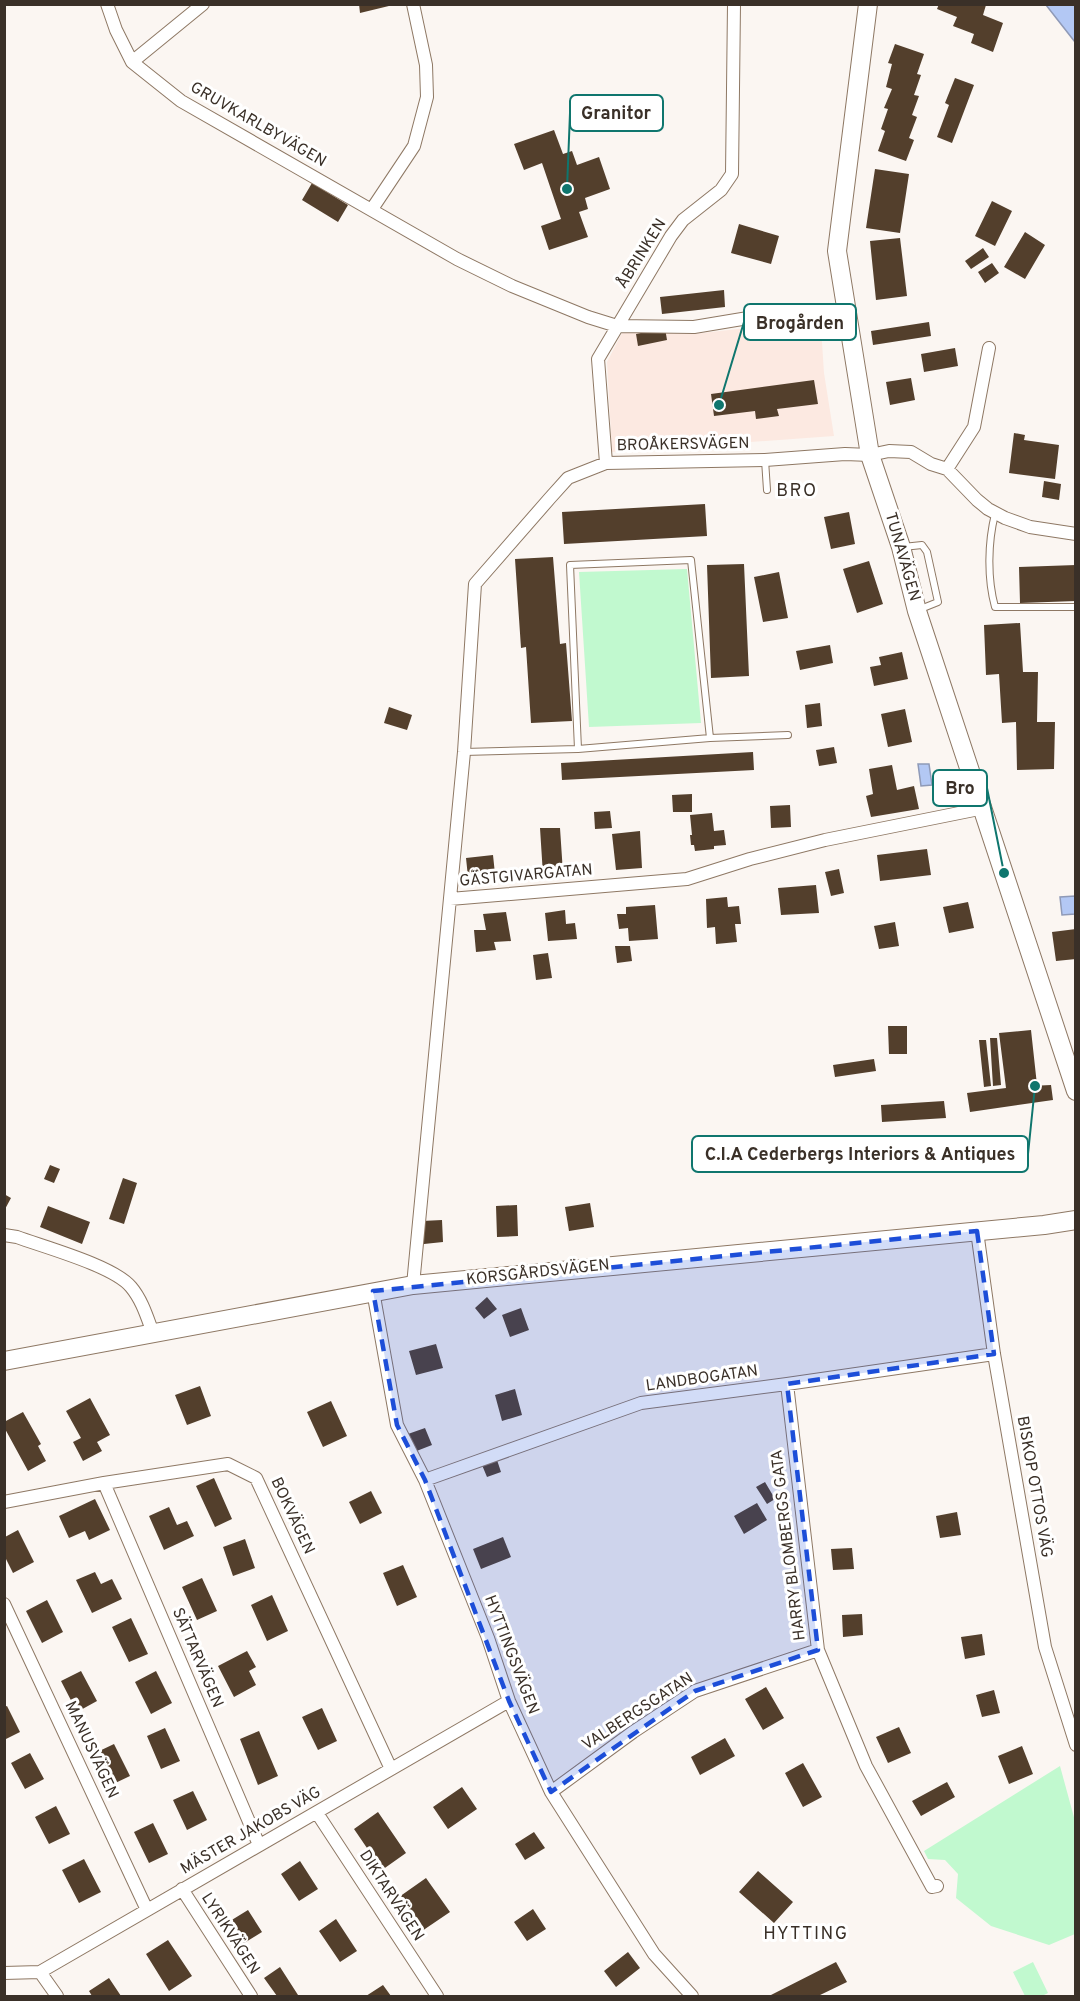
<svg xmlns="http://www.w3.org/2000/svg" width="1080" height="2001" viewBox="0 0 1080 2001" font-family="Overpass,sans-serif">
<style>
.education{fill:#fce9e1}
.green{fill:#c1f9cf}
.water{fill:#b3c8f4;stroke:#8f9ab7;stroke-width:1.5}
.building{fill:#533f2c}
.lines{fill:none;stroke-linecap:round;stroke-linejoin:round}
.lane-casing{stroke:#8e7864;stroke-width:8}
.street-casing{stroke:#8e7864;stroke-width:14}
.secondary-casing{stroke:#8e7864;stroke-width:20}
.lane{stroke:#fff;stroke-width:6}
.street{stroke:#fff;stroke-width:12}
.secondary{stroke:#fff;stroke-width:18}
.marked{fill:#1d4ed8;fill-opacity:0.2;stroke:#1d4ed8;stroke-width:4.5;stroke-dasharray:12 8;stroke-linejoin:round}
.labels{text-anchor:middle;dominant-baseline:central;stroke-width:6;stroke-linejoin:round;paint-order:stroke}
.street-label{font-size:16px;fill:#3a3028;stroke:#fff}
.neighbourhood-label{font-size:18px;letter-spacing:1.5px;fill:#3a3028;stroke:#fff}
.leader{fill:none;stroke:#0f766e;stroke-width:2}
.callout-dot{fill:#0f766e;stroke:#fff;stroke-width:2}
.callout{fill:#fff;stroke:#0f766e;stroke-width:2}
.callout-label{font-size:18px;text-anchor:middle;font-weight:bold;fill:#3a3028}
</style>
<rect width="100%" height="100%" fill="#fbf6f2"/>
<path class="education" d="M820,312L824,373L834,436L612,452L607,362L623,331L693,334L747,328Z"/>
<path class="green" d="M687,569L701,723L589,727L579,572Z
M1060,1766L1075,1821V1934L1049,1945L991,1926L956,1898L958,1874L945,1860L928,1859L924,1851Z
M1033,1962L1048,1993L1042,1996H1025L1013,1972Z"/>
<path class="water" d="M1046,5H1075V42Z
M918,764H929L932,785L921,786Z
M1075,896V914L1062,915L1060,897Z"/>
<path class="building" d="M359,4H393V5L360,13Z
M939,4L986,5L983,15L1003,23L993,52L971,43L974,34L953,26L957,17L937,9Z
M895,44L924,54L917,74L921,75L914,95L919,96L912,115L917,117L909,138L914,140L906,161L878,151L885,131L881,129L888,109L884,108L892,89L886,87L892,64L888,63Z
M955,78L974,85L952,143L937,137L949,105L945,103Z
M554,130L563,154L572,151L577,165L599,157L610,189L585,198L588,209L579,212L588,237L549,250L541,226L561,219L542,163L524,170L514,144Z
M875,169L909,174L900,233L866,228Z
M312,183L348,205L338,222L302,200Z
M992,201L1012,211L995,246L975,236Z
M739,224L779,236L771,264L731,253Z
M1025,232L1045,245L1025,279L1004,267Z
M900,238L907,296L876,300L870,241Z
M983,248L989,257L971,269L965,261Z
M992,263L999,273L985,283L978,272Z
M724,290L725,307L662,314L660,297Z
M929,322L931,336L873,345L871,331Z
M665,328L667,340L638,346L636,334Z
M955,348L958,366L924,372L921,354Z
M911,378L915,400L890,405L886,382Z
M814,380L818,404L777,409L779,416L756,419L755,411L714,416L711,394Z
M1014,433L1025,435L1024,440L1059,445L1055,479L1009,473Z
M1044,481L1061,484L1059,500L1042,497Z
M705,504L707,536L564,544L562,512Z
M849,512L855,544L831,549L824,517Z
M553,557L560,644L566,643L572,721L531,723L526,647L521,648L515,559Z
M869,561L883,604L857,613L843,569Z
M744,564L749,676L711,678L707,565Z
M1076,565V601L1020,603L1019,567Z
M779,572L788,618L763,622L754,577Z
M1020,623L1023,672H1038L1037,722H1055L1054,769L1017,770L1016,722L1002,723L999,674L986,675L984,625Z
M830,645L833,663L800,670L796,651Z
M902,652L908,679L874,686L870,667L881,665L879,657Z
M820,703L822,726L807,728L805,705Z
M389,707L412,715L407,730L384,723Z
M905,709L912,742L888,747L881,714Z
M834,747L837,763L819,766L816,750Z
M753,752L754,770L562,780L561,763Z
M892,765L897,790L914,786L919,809L871,817L866,796L873,794L869,769Z
M692,794V812H673L672,795Z
M790,805L791,827L771,828L770,806Z
M610,811L612,828L595,829L594,812Z
M712,813L714,831L724,830L726,845L714,846V849L695,851L694,845H691L690,835H692L690,815Z
M540,828H560L563,873L543,875Z
M640,831L642,868L616,870L612,834Z
M927,849L931,875L880,881L877,855Z
M493,855L495,874L468,877L466,858Z
M839,869L844,893L831,896L825,872Z
M816,885L819,913L781,915L778,888Z
M727,897L728,907L739,906L741,924H735L737,942L716,944L715,927L707,928L706,899Z
M968,902L974,928L949,933L943,907Z
M655,905L658,939L629,941L628,928L619,929L617,914H626V907Z
M565,910L566,924L575,923L577,939L548,941L545,913Z
M506,912L511,941L494,942L496,950L476,952L474,930H486L483,914Z
M895,922L899,946L879,949L874,926Z
M1076,929V959L1056,961L1052,932Z
M615,946H630L632,961L617,963Z
M548,953L552,978L536,980L533,955Z
M888,1026H907V1054H889Z
M1031,1030L1037,1085L1030,1086L1051,1085L1053,1100L970,1112L967,1093L1006,1088L999,1033Z
M990,1038H997L1001,1085L993,1086Z
M979,1040H986L991,1086L984,1087Z
M874,1059L876,1071L835,1077L833,1065Z
M944,1101L946,1118L882,1122L881,1105Z
M50,1165L60,1169L54,1183L44,1179Z
M123,1178L137,1183L124,1224L109,1219Z
M4,1194L11,1198L4,1211Z
M590,1203L594,1227L569,1231L565,1207Z
M517,1205L518,1236L497,1237L496,1206Z
M48,1206L90,1222L82,1244L40,1227Z
M442,1220L443,1242L424,1244L422,1221Z
M487,1297L497,1309L484,1319L475,1308Z
M521,1308L529,1330L510,1337L502,1315Z
M436,1344L443,1368L416,1375L409,1351Z
M200,1386L211,1416L187,1425L175,1395Z
M515,1389L522,1415L502,1421L495,1395Z
M90,1398L110,1435L97,1442L102,1451L83,1461L73,1442L81,1438L66,1411Z
M331,1401L347,1436L323,1447L307,1412Z
M23,1412L41,1444L38,1446L46,1461L28,1471L4,1427V1422Z
M425,1428L432,1445L414,1452L408,1434Z
M497,1460L501,1472L487,1477L482,1465Z
M214,1478L232,1519L215,1527L196,1486Z
M765,1482L775,1499L767,1504L756,1487Z
M371,1491L382,1513L360,1524L349,1502Z
M95,1499L110,1530L89,1540L85,1531L69,1538L59,1516Z
M757,1503L767,1520L744,1534L734,1516Z
M169,1507L177,1525L187,1521L194,1536L164,1550L149,1516Z
M957,1512L961,1535L940,1538L936,1516Z
M18,1530L34,1562L13,1573L5,1557V1537Z
M503,1537L511,1557L481,1569L473,1549Z
M245,1539L255,1568L233,1576L223,1547Z
M852,1548L854,1569L833,1570L831,1549Z
M403,1565L417,1597L397,1606L383,1573Z
M95,1572L101,1584L112,1579L122,1599L92,1613L76,1580Z
M202,1578L217,1611L197,1620L182,1587Z
M272,1595L288,1631L267,1641L251,1605Z
M47,1600L63,1632L42,1643L26,1611Z
M862,1614L863,1635L843,1637L842,1615Z
M131,1618L148,1654L129,1662L112,1627Z
M982,1634L985,1655L965,1659L961,1637Z
M247,1651L256,1667L249,1671L256,1685L234,1697L218,1666Z
M81,1671L97,1701L77,1712L61,1681Z
M156,1671L172,1703L151,1714L135,1682Z
M766,1687L784,1718L763,1730L745,1699Z
M994,1690L1000,1713L982,1717L976,1695Z
M7,1706L20,1732L4,1740V1707Z
M322,1708L337,1741L318,1750L302,1717Z
M899,1727L911,1753L888,1763L876,1737Z
M165,1728L180,1761L161,1769L147,1736Z
M259,1731L278,1776L258,1785L240,1739Z
M725,1738L735,1756L700,1775L691,1757Z
M114,1744L130,1776L109,1786L93,1754Z
M1022,1746L1033,1774L1009,1784L998,1756Z
M30,1753L44,1779L25,1789L11,1763Z
M803,1763L822,1797L803,1807L785,1773Z
M947,1782L955,1797L921,1816L912,1801Z
M462,1787L477,1809L448,1829L433,1807Z
M193,1791L207,1820L187,1830L173,1800Z
M56,1806L70,1834L49,1844L35,1817Z
M378,1812L406,1853L382,1870L354,1829Z
M153,1823L168,1854L149,1863L134,1832Z
M534,1832L545,1848L525,1860L515,1844Z
M84,1859L101,1892L79,1903L62,1870Z
M300,1861L318,1889L299,1901L281,1874Z
M758,1871L793,1902L774,1923L739,1892Z
M426,1878L450,1912L422,1931L399,1897Z
M533,1909L546,1929L527,1941L514,1922Z
M248,1910L262,1932L236,1948L222,1926Z
M336,1919L357,1951L340,1962L319,1931Z
M168,1940L192,1976L169,1991L146,1954Z
M628,1952L640,1968L616,1987L604,1971Z
M836,1962L847,1982L818,1996H769Z
M280,1967L298,1995L296,1996H277L264,1978Z
M109,1978L121,1996H92L89,1991Z
M383,1985L391,1996H366Z"/>
<g class="lines">
<g class="lane-casing">
<path id="lane" d="M765,460L767,490
M995,514C988,542 987,578 995,607H1076
M903,547L922,545L927,552L938,602L918,610
M578,749L570,565L691,560L710,738
M464,752L578,749L710,738L788,735"/>
</g>
<g class="street-casing">
<path id="street" d="M107,4L116,30L132,62L181,101L457,259L512,286L588,317L617,326L694,327L748,318
M132,62L203,4
M372,209L414,146L427,97L426,65L413,4
M606,463L598,359L671,236L683,220L721,190L732,174L734,4
M947,469L974,427L989,348
M450,899L687,879L750,859L825,840L984,808
M977,1231L994,1354L1045,1647L1076,1745
M4,1235L17,1237C44,1247 114,1266 131,1287C142,1300 147,1317 153,1333
M413,1285L464,752L475,584L550,498L568,478L606,463L765,460L845,454L870,455L889,451L911,452L931,464L947,469L977,500L988,509L1005,518L1030,527L1076,534
M373,1291L397,1425L425,1480L488,1638L509,1701L551,1792L654,1954L692,1996
M787,1384L818,1650L866,1766L932,1887L937,1886
M425,1480L641,1403L787,1384L994,1354
M104,1483L259,1845
M4,1502L104,1483L228,1464L256,1478L391,1769
M4,1604L147,1910
M551,1792L633,1732L695,1691L818,1650
M317,1813L437,1996
M182,1889L251,1996
M40,1972L57,1996
M4,1973L40,1972L509,1701"/>
</g>
<g class="secondary-casing">
<path id="secondary" d="M868,4L837,251L870,455L901,547L917,611L1076,1091
M4,1361L413,1285L1044,1225L1076,1220"/>
</g>
<use href="#lane" class="lane"/>
<use href="#street" class="street"/>
<use href="#secondary" class="secondary"/>
</g>
<path class="marked" d="M977,1231L994,1354L787,1384L818,1650L695,1691L551,1792L509,1701L425,1480L397,1425L373,1291Z"/>
<g class="labels">
<g class="street-label">
<text transform="translate(258 125) rotate(30)">GRUVKARLBYVÄGEN</text>
<text transform="translate(642 254) rotate(-58)">ÅBRINKEN</text>
<text transform="translate(683 445) rotate(-1)">BROÅKERSVÄGEN</text>
<text transform="translate(902 557) rotate(74)">TUNAVÄGEN</text>
<text transform="translate(526 876) rotate(-5)">GÄSTGIVARGATAN</text>
<text transform="translate(538 1273) rotate(-6)">KORSGÅRDSVÄGEN</text>
<text transform="translate(702 1379) rotate(-8)">LANDBOGATAN</text>
<text transform="translate(1034 1487) rotate(80)">BISKOP OTTOS VÄG</text>
<text transform="translate(292 1516) rotate(65)">BOKVÄGEN</text>
<text transform="translate(789 1545) rotate(-97)">HARRY BLOMBERGS GATA</text>
<text transform="translate(511 1655) rotate(69)">HYTTINGSVÄGEN</text>
<text transform="translate(197 1658) rotate(67)">SÄTTARVÄGEN</text>
<text transform="translate(638 1712) rotate(-33)">VALBERGSGATAN</text>
<text transform="translate(91 1750) rotate(65)">MANUSVÄGEN</text>
<text transform="translate(251 1831) rotate(-30)">MÄSTER JAKOBS VÄG</text>
<text transform="translate(391 1896) rotate(57)">DIKTARVÄGEN</text>
<text transform="translate(230 1934) rotate(57)">LYRIKVÄGEN</text>
</g>
<g class="neighbourhood-label">
<text x="797" y="491">BRO</text>
<text x="806" y="1934">HYTTING</text>
</g>
</g>
<path class="leader" d="M567 189L570 113M719 405L744 322M1004 873L987 788M1035 1086L1028 1154"/>
<g class="callout-dot">
<circle cx="567" cy="189" r="6"/>
<circle cx="719" cy="405" r="6"/>
<circle cx="1004" cy="873" r="6"/>
<circle cx="1035" cy="1086" r="6"/>
</g>
<g class="callout">
<rect x="570" y="95" width="93" height="36" rx="6"/>
<rect x="744" y="304" width="112" height="36" rx="6"/>
<rect x="933" y="770" width="54" height="36" rx="6"/>
<rect x="692" y="1136" width="336" height="36" rx="6"/>
</g>
<g class="callout-label">
<text x="616" y="119">Granitor</text>
<text x="800" y="329">Brogården</text>
<text x="960" y="794">Bro</text>
<text x="860" y="1160">C.I.A Cederbergs Interiors &amp; Antiques</text>
</g>
<rect width="1080" height="2001" fill="none" stroke="#3a3028" stroke-width="12"/>
</svg>
